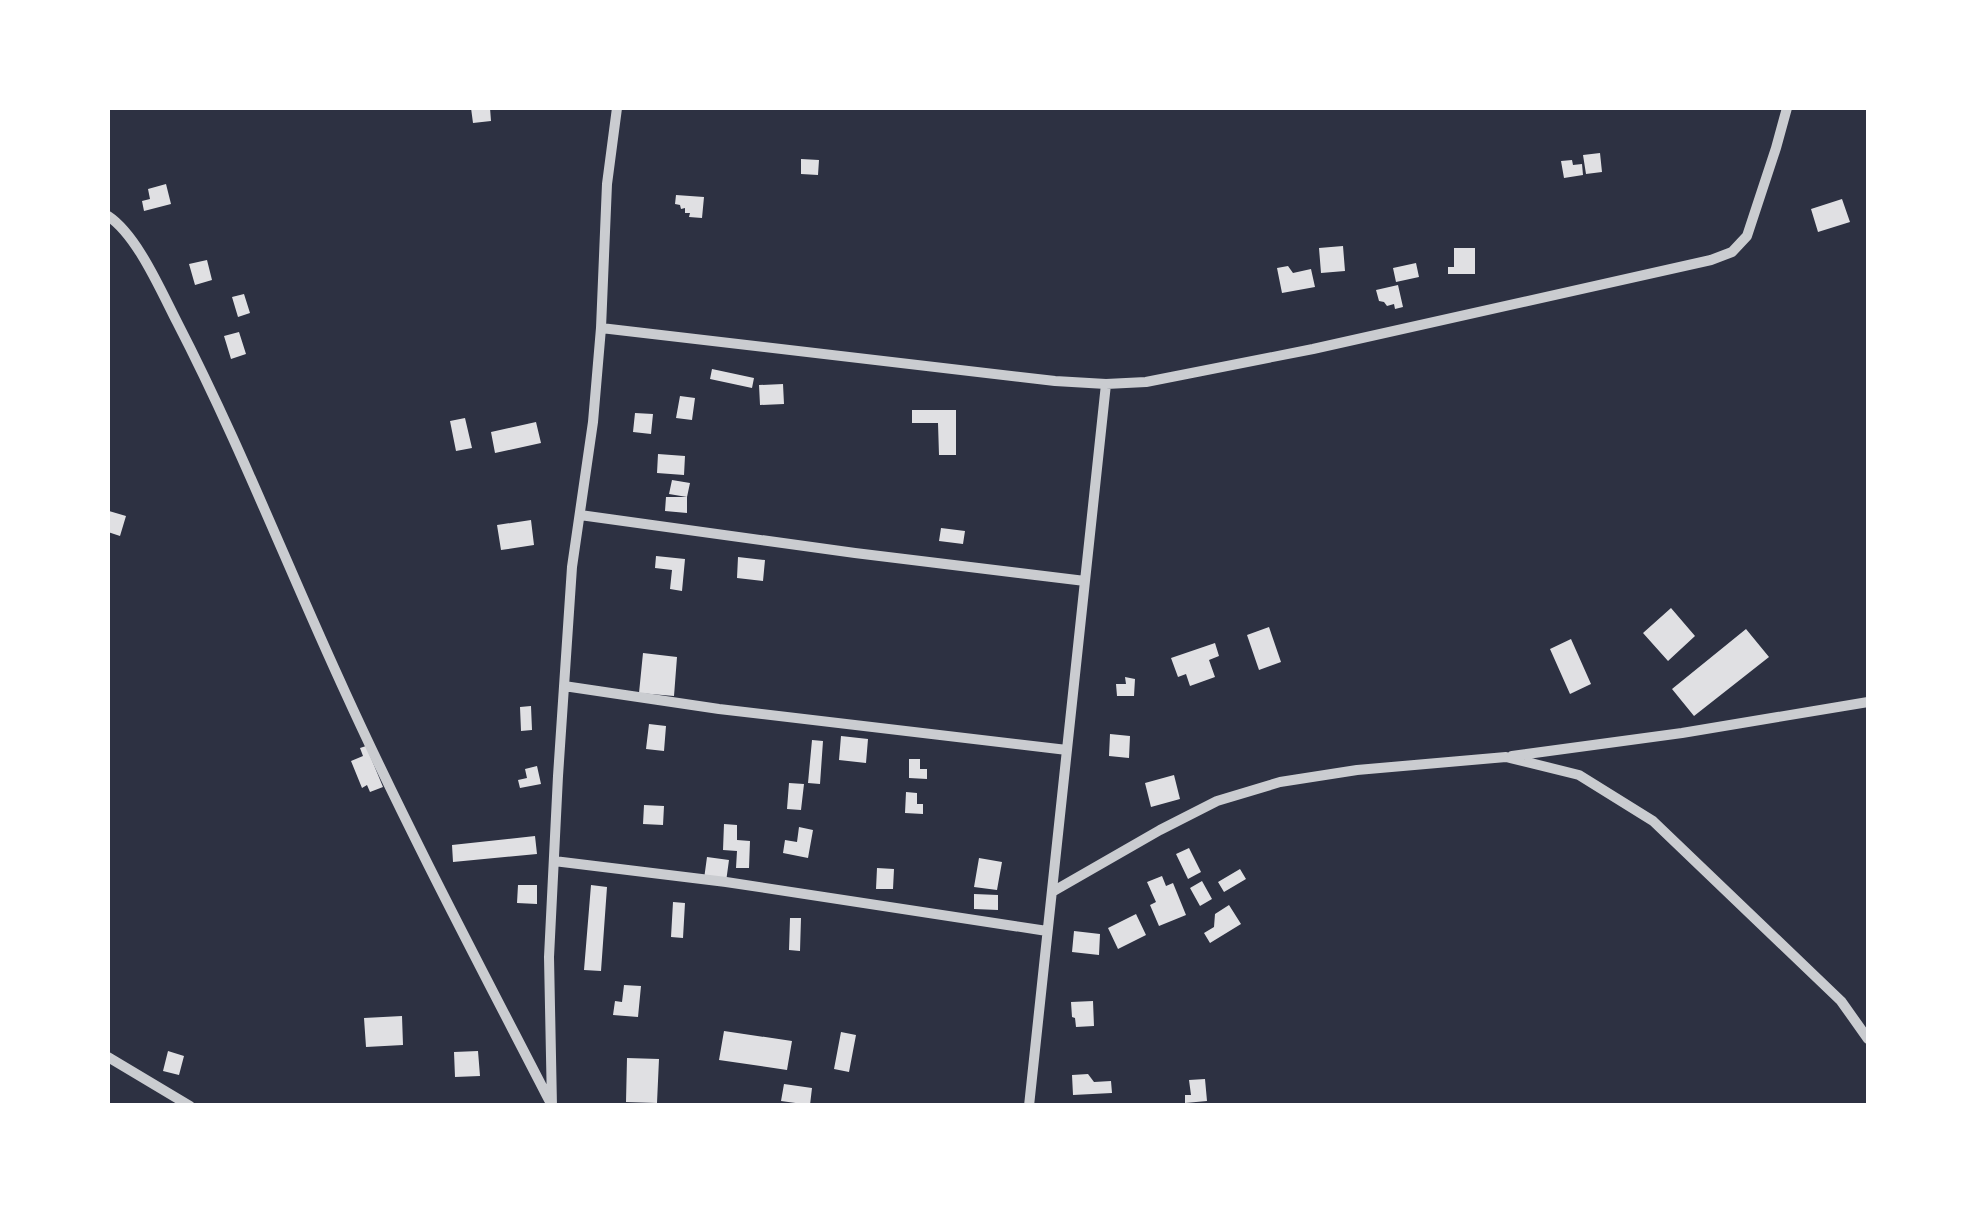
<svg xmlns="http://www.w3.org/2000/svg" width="1976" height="1213" viewBox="0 0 1976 1213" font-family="'Playfair Display',serif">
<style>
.building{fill:#e0e0e3}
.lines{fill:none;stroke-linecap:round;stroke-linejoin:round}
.minor{stroke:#caccd0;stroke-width:10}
</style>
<rect width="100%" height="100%" fill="#2d3142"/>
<path class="building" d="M471,108H490L491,121L473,123Z
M1600,153L1602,172L1586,174L1583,155Z
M801,159L819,160L818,175L801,174Z
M1572,160L1573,165L1582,164L1583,175L1564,178L1561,161Z
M166,184L171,204L144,211L142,201L150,199L148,189Z
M676,195L704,197L702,218L689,217L690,213H685V208L681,209L680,205L675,204Z
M1842,199L1850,222L1818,232L1811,209Z
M1343,246L1345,271L1321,273L1319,248Z
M1454,248H1475V274H1448V267H1454Z
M207,260L212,280L195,285L189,264Z
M1416,263L1419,277L1396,282L1393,268Z
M1288,266L1293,273L1311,269L1315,287L1282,293L1277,268Z
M1398,285L1403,307L1395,309L1394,304L1387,306L1384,302L1379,301L1376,290Z
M244,294L250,313L238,317L232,297Z
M239,332L246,354L231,359L224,336Z
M712,369L754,378L752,388L710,379Z
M783,384L784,404L760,405L759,385Z
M680,396L695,398L692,420L676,418Z
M912,410H956V455H939L938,423H912Z
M635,413L653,414L651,434L633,432Z
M465,418L472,448L456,451L450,421Z
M536,422L541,443L495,453L491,432Z
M658,454L685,456L684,475L657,473Z
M672,480L690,483L687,497L669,494Z
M666,497H687V513L665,511Z
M109,511L126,516L120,536L108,532Z
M531,520L534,545L501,550L497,525Z
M941,528L965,531L963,544L939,541Z
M656,556L685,559L682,591L670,589L672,570L655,568Z
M738,557L765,560L763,581L737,578Z
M1671,608L1695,636L1668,661L1643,633Z
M1269,627L1281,662L1259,670L1247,635Z
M1746,629L1769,657L1694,716L1672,689Z
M1571,639L1591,684L1570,694L1550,649Z
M1215,643L1219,656L1209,660L1215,677L1190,686L1186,674L1178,677L1171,658Z
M643,653L677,657L674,696L639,693Z
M1125,677L1135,679L1134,696H1117L1116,684H1126Z
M531,706L532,730L521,731L520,707Z
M649,724L666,726L664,751L646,749Z
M1110,734L1130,736L1129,758L1109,756Z
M841,736L868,739L866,763L839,760Z
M812,740L823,741L820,784L808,783Z
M366,746L383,787L370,792L367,785L362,788L351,761L363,756L360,748Z
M909,759H920V769H927V779L909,778Z
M537,766L541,784L520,788L518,780L527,778L525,769Z
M1174,775L1180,799L1151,807L1145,783Z
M789,783L804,784L801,810L787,809Z
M906,792L917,793V804H923V814L905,813Z
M644,805L664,806L663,825L643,824Z
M724,824L737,825V840L750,841L749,868H736L737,851L723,850Z
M799,827L813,830L808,858L783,853L785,840L797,842Z
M535,836L537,854L453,862L452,845Z
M1189,848L1201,872L1188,879L1176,854Z
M707,857L729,860L726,882L704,879Z
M979,858L1002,862L997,890L974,887Z
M877,868L894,869L893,889H876Z
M1240,869L1246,879L1224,892L1218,882Z
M1162,876L1166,886L1173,883L1186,915L1159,926L1150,905L1156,902L1147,882Z
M1202,881L1212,899L1200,906L1190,888Z
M518,885H537V904L517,903Z
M591,885L607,887L601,971L584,970Z
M974,894L998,895V910L974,909Z
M673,902L685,903L683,938L671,937Z
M1229,905L1241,924L1210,943L1204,933L1214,927L1215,914Z
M1136,914L1146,935L1118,949L1108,928Z
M790,918H801L800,951L789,950Z
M1074,931L1100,934L1099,955L1072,952Z
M624,985L641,986L638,1017L613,1015L615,1001L622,1002Z
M1093,1001L1094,1026L1076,1027L1075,1018L1072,1017L1071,1002Z
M402,1016L403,1045L366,1047L364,1018Z
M724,1031L792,1041L787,1070L719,1060Z
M841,1032L856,1035L849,1072L834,1069Z
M168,1051L184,1056L179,1075L163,1071Z
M478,1051L480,1076L455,1077L454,1052Z
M627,1058L659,1059L657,1103L626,1102Z
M1088,1074L1094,1082L1111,1081L1112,1093L1073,1095L1072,1075Z
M1205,1079L1207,1101L1185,1103V1095H1191L1189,1080Z
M784,1084L812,1088L810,1105L781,1101Z"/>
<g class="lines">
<path class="minor" d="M108,216C137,235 161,291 177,322C240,444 289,571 346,694C409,832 480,966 549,1100
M601,328L1055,381L1106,384L1146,382L1313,349L1711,260L1732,252L1747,236L1776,148L1787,108
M580,515L855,553L1085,581
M564,686L719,709L1067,750
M1512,756L1682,733L1868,702
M554,861L726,882L1047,931
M1052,892L1160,830L1217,801L1280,782L1357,770L1506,757L1579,775L1653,821L1841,1001L1868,1039
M108,1057L190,1106
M552,1106L549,957L558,776L572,567L593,422L601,328L607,184L617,108
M1029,1106L1106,384"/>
</g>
<rect width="1976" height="1213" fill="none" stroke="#ffffff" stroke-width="220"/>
</svg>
